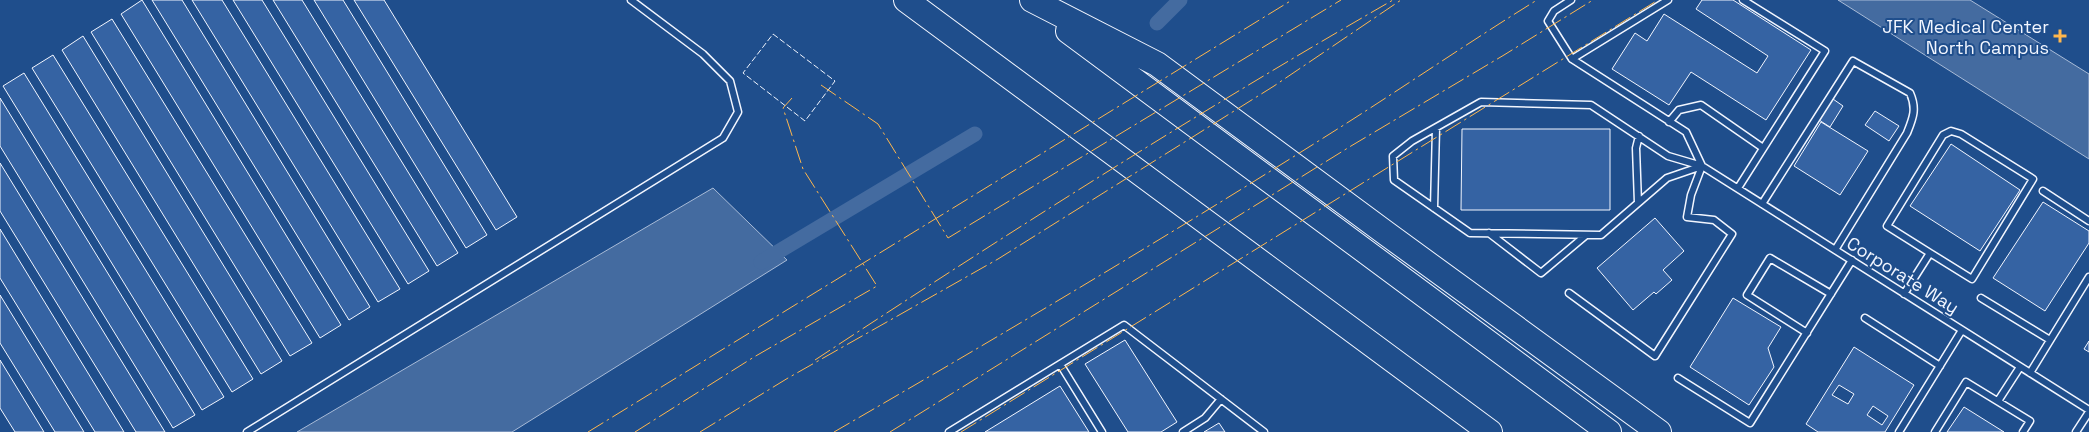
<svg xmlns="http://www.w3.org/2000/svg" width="2089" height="432" viewBox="0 0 2089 432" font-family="'Space Grotesk',sans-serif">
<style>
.water{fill:#446ba0;stroke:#a8bbd7}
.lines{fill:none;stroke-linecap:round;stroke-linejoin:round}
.canal{stroke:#446ba0;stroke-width:15}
.building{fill:#3563a3;stroke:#f2f6ff;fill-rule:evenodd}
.lane-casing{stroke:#f2f6ff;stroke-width:9}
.highway-casing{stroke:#f2f6ff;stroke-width:26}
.lane{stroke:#1f4e8c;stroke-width:6}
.highway{stroke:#1f4e8c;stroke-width:24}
.fence{stroke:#f2f6ff;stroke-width:1;stroke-dasharray:6 2.5;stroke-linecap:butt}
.power{stroke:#ffb74d;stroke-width:1;stroke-dasharray:18 4 2.5 4;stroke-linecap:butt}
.poi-dot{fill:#ffb74d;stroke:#1f4e8c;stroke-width:2}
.labels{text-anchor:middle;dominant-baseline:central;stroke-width:4;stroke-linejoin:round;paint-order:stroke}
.poi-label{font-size:18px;fill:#f2f6ff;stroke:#1f4e8c;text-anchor:end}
.street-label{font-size:18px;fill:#f2f6ff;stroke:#1f4e8c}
</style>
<rect width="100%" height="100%" fill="#1f4e8c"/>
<path class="water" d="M1838,0H1970L2089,74V159Z
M713,188L787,260L512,432H297Z"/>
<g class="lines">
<path class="canal" d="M1157,23L1180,0
M761,262L975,134"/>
</g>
<path class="building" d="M142,0L341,325L320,338L121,14Z
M152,0H182L370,307L349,320Z
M192,0H222L400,289L378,302Z
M233,0H262L429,271L408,284Z
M273,0H302L458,253L437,266Z
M314,0H343L487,235L466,248Z
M354,0H384L517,217L496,230Z
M1702,0H1733L1811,50L1766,120L1691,72L1669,105L1612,69L1635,33L1647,41L1664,14L1757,73L1768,56L1696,9Z
M112,19L312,343L290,356L91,32Z
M83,36L282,361L261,374L62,50Z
M53,55L253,379L232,392L32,68Z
M24,73L224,397L202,410L3,86Z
M0,98L195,415L173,428L0,146Z
M1833,99L1843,106L1830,127L1819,120Z
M1875,111L1899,126L1889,141L1865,125Z
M1821,122L1868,151L1840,195L1794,166Z
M1462,129H1610V210H1461Z
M1951,144L2020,190L1980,251L1910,206Z
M0,163L165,432H136L0,211Z
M2043,202L2089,231V243L2045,311L1993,278Z
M1655,218L1684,251L1663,270L1672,280L1656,294L1654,292L1633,310L1597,268Z
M0,229L124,432H95L0,278Z
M0,295L84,432H55L0,343Z
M1733,298L1781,327L1768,348L1774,367L1749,405L1690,367Z
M1125,340L1177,422L1161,432H1128L1085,364Z
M2089,341V352L2084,349Z
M1854,347L1914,385L1885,432H1818L1806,424ZM1839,385L1854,394L1848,404L1832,395ZM1873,406L1888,416L1882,425L1867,415Z
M0,360L44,432H15L0,408Z
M1060,386L1089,432H985Z
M1964,407L2004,432H1947Z
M1219,423L1225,432H1204Z"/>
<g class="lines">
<g class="lane-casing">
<path id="lane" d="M1571,0L1554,11L1548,21L1572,59
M1481,102L1591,105L1668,156L1702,166L1667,178L1601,235L1470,233L1394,180L1393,156L1412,141Z
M1669,122L1679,110L1701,105L1763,148
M1702,166L2089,410
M1738,188L1825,51L1743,0
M2043,191L2089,221
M1638,203L1636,148L1639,136
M1762,204L1853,61L1910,93C1917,109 1913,118 1907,133L1835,250
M1434,208L1436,128
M1489,233L1541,273L1585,236
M1569,293L1655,356L1732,234L1714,220L1687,217L1691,195L1702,166L1686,132L1572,59L1668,0
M1904,294L1930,253L1972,279L2033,179L1961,134L1951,131L1943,135L1887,226L1930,253
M1981,298L2050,340
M1865,318L1940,366
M1807,333L1747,295L1770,258L1831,294
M1060,364L1102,432
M2030,373L2089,277
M1678,378L1750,423L1852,260
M1998,401L2020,367
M247,432L723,138L738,112L730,81L703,54L631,0
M949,432L1124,325L1264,432
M1183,432L1205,418L1221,399
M1899,432L1962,330
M1935,432L1966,382L2030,421L2023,432
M2076,432L2089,412"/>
</g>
<g class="highway-casing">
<path id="highway" d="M906,0L1490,432
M1032,0L1157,64L1387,234L1659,432
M1068,31L1609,432"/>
</g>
<use href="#lane" class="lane"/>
<use href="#highway" class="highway"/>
<path class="fence" d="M773,34L835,81L805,121L743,73Z"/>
<path class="power" d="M821,85L878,124L948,238L1341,0
M815,360C1005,235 1196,113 1393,0
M588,432L1292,0
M635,432L754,357L877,286L803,169L783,108L792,98
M700,432L788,378L998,259L1274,86L1401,0
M834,432C1000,336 1165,238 1328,135C1398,91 1466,44 1537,0
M890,432L1351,146L1504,55L1593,0
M961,432L1658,0"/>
</g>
<path class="poi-dot" d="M2057.5 28.5h5v5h5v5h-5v5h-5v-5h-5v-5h5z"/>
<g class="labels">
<g class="poi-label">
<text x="2049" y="26">JFK Medical Center<tspan x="2049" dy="21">North Campus</tspan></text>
</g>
<g class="street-label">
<text transform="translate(1903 275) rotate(32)">Corporate Way</text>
</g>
</g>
</svg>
